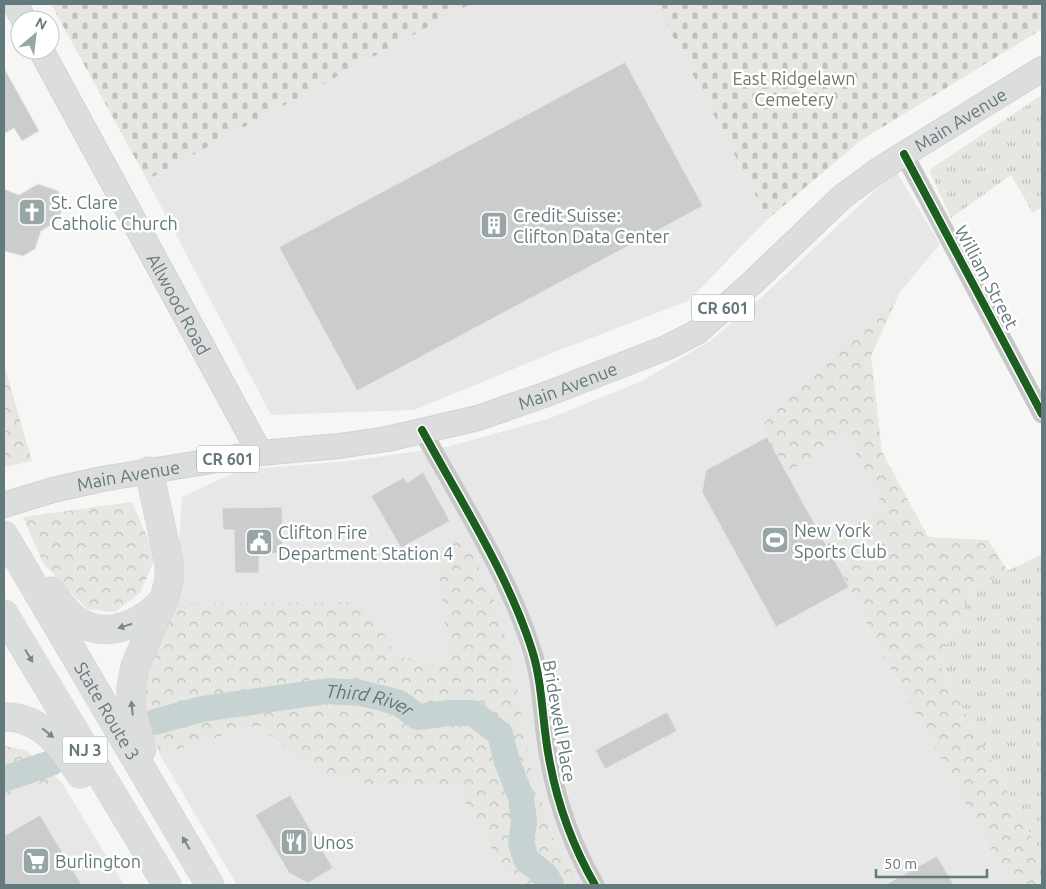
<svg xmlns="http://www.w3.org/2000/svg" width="1046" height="889" viewBox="0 0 1046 889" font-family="Ubuntu,sans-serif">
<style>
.built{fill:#e6e7e6}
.grass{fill:url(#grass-tufts)}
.forest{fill:url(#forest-crowns)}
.cemetery{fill:url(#cemetery-stones)}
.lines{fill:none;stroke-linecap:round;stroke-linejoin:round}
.river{stroke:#c7d2d2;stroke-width:26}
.building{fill:#cbcdcd;stroke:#e5e5e4}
.major-casing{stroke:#d1d2d2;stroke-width:26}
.highway-casing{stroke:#d1d2d1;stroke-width:29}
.minor{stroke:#c6c8c8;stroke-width:19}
.major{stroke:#dcdddd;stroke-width:24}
.highway{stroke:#dcdddd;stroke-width:28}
.cycleway-casing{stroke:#fff;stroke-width:11}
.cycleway{stroke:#1b5e20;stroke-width:8}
.oneway{fill:#76888b}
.labels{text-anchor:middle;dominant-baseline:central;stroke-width:5;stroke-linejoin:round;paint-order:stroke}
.shield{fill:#fff;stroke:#92a1a3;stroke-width:1}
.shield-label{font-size:16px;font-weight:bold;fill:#64797c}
.park-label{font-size:18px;fill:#707a66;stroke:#fff}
.street-label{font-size:18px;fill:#64797c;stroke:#fff}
.poi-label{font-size:18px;fill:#64797c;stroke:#fff;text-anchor:start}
.water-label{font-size:19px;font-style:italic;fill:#5f7877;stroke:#fff}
</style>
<defs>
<pattern id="grass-tufts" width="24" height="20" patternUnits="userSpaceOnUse" patternTransform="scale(1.25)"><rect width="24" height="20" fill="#e6e7e2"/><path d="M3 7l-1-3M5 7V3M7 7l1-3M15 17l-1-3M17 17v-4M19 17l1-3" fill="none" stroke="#bec0bc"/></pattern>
<pattern id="forest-crowns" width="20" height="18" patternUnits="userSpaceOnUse" patternTransform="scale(1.25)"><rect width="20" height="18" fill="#e6e7e2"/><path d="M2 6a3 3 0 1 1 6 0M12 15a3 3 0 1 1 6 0" fill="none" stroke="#bec0bc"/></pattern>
<pattern id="cemetery-stones" width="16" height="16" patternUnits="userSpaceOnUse" patternTransform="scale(1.25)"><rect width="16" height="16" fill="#e6e7e2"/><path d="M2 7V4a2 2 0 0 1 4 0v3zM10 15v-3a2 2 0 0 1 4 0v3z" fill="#bec0bc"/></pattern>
</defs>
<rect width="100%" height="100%" fill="#f6f6f5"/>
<path class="built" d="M470,4H656L768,219L688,301L557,351L414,410L271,415L147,180Z
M896,171L940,244L900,292L761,427L786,473L847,436L883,507L824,546L849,587L877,645L1011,885H579L552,836L531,768L513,663L497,606L462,533L436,551L451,662L398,657L363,602L175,603L182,497L240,470L350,461L446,447L548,419L640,382L710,341L764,295Z
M258,725L315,774L376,785L457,787L512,885H237L160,755Z
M62,783L124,885H4V797Z"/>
<path class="grass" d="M1042,95V207L1033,213L1011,175L951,218L929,170Z
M1042,554V856L939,663L972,588Z"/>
<path class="forest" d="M900,292L871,356L882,452L928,537L988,540L1008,571L972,588L939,663L1042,856V885H1011L877,645L849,587L824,545L883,507L847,436L786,473L761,426Z
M4,365L32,461L4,467Z
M132,502L156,557L140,593L115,612L87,609L43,563L23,517Z
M462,532L497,606L513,663L531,768L552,836L579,885H512L457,787L376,785L315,774L258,725L160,755L140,698L139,675L175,603L363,602L398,657L450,662L436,551Z
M4,746L26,750L62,783L4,797Z"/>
<path class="cemetery" d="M51,4H470L147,180Z
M656,4H1042V29L860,141L768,219Z"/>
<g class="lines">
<g class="river">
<path id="s1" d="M155,722L202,709L328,691L361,693L385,699L399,703L418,717L449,713H473L500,734L507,762L521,797L524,822L521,843L526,859L546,876L551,885"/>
<path d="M4,779L51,763"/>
</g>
</g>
<path class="building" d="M625,62L703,206L357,391L279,247Z
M4,68L39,131L22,141L14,128L4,134Z
M38,184L58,191L64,202L58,221L41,231L35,249L23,256L4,251V189L19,195Z
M767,437L849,587L776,627L702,492L706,470Z
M423,472L450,521L401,548L371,496L404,477L407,483Z
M282,507L283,553L259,554V573H235L234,530H223L222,508Z
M667,712L677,731L605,769L595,750Z
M290,795L333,868L308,883L289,873L255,815Z
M40,815L82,885H4V836Z
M937,856L954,885H885Z"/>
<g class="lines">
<g class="major-casing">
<g id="major">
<path d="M15,4L24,20"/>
<path id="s2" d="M41,50L260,453"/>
<path id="s3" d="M4,505L53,490L102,479L260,453L339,446L387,439L478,418L547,394L668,347L697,332L752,283L842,197L880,169L1042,69"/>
</g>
</g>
<g class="highway-casing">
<g id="highway">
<path id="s4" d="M4,535L210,885"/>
<path d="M51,591C56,598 62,606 68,613C98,643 136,628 162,602"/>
<path d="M4,614L167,885"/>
<path d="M4,717C42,717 61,745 80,774"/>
<path d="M142,749L131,708V688L135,666L164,599L169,580V562L149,471"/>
</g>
</g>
<path class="minor" d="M904,154L1042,414
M422,430C460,500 508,574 532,650C543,685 542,722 549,758C557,803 572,845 595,885"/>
<use href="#major" class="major"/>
<use href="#highway" class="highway"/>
<g class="cycleway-casing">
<path id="cycleway" d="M904,154L1042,414
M422,430C460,500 508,574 532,650C543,685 542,722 549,758C557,803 572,845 595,885"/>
</g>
<use href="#cycleway" class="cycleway"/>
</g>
<defs><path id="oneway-solid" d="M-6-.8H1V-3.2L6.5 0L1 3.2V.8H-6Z" transform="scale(1.25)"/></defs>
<g class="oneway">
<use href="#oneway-solid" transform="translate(125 626) rotate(163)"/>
<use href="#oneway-solid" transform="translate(29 656) rotate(59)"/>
<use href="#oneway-solid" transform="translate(132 708) rotate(-96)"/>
<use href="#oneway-solid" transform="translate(48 733) rotate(39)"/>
<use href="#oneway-solid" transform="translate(186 843) rotate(-120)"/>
</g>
<defs>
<g id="church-square" transform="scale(1.4375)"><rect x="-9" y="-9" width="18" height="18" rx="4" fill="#97a5a6" stroke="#fff"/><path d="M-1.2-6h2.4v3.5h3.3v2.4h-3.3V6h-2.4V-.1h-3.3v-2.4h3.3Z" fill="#fff"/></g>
<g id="building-square" transform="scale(1.4375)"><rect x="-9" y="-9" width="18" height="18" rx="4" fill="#97a5a6" stroke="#fff"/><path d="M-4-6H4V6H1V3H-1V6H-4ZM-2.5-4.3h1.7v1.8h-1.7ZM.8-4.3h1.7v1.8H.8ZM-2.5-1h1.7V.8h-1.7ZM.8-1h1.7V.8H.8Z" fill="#fff"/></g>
<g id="stadium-square" transform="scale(1.4375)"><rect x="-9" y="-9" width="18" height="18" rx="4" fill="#97a5a6" stroke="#fff"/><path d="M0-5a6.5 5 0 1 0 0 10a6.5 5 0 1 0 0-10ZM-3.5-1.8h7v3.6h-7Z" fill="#fff"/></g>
<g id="civic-square" transform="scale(1.4375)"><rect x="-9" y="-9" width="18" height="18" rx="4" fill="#97a5a6" stroke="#fff"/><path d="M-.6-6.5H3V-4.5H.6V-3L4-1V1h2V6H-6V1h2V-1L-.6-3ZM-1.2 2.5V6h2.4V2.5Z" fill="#fff"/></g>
<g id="restaurant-square" transform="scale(1.4375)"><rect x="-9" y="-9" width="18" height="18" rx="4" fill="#97a5a6" stroke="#fff"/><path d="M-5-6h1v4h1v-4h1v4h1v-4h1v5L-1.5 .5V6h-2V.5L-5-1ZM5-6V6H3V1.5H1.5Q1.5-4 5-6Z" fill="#fff"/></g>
<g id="supermarket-square" transform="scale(1.4375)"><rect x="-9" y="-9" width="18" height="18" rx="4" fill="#97a5a6" stroke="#fff"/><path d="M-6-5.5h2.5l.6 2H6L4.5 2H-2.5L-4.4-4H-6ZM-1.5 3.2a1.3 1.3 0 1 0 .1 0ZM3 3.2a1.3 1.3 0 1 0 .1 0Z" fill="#fff"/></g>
</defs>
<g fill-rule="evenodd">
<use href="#church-square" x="32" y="212"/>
<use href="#building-square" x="494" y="225"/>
<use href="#stadium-square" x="775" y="540"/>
<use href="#civic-square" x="259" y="542"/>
<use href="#restaurant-square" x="294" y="842"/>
<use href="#supermarket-square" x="36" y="861"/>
</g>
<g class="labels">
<g class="shield">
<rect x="692" y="294.5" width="62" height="27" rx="4"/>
<rect x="197" y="445.5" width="62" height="27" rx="4"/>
<rect x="62.5" y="736.5" width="45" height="27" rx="4"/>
</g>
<g class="shield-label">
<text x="723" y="308">CR 601</text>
<text x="228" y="459">CR 601</text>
<text x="85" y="750">NJ 3</text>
</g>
<g class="park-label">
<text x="794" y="78">East Ridgelawn<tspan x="794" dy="21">Cemetery</tspan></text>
</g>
<g class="street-label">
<text stroke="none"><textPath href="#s3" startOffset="1058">Main Avenue</textPath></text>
<text transform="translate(987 277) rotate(62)">William Street</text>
<text stroke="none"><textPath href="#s2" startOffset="289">Allwood Road</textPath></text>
<text stroke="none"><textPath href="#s3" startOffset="578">Main Avenue</textPath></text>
<text stroke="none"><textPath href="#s3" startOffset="128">Main Avenue</textPath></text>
<text stroke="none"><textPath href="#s4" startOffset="204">State Route 3</textPath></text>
<text transform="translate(560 721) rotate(80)">Bridewell Place</text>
</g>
<g class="poi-label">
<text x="51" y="202">St. Clare<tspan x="51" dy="21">Catholic Church</tspan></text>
<text x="513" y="215">Credit Suisse:<tspan x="513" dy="21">Clifton Data Center</tspan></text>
<text x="794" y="530">New York<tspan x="794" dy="21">Sports Club</tspan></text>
<text x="278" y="532">Clifton Fire<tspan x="278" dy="21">Department Station 4</tspan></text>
<text x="313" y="842">Unos</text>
<text x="55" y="861">Burlington</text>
</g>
<g class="water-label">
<text stroke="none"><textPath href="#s1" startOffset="219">Third River</textPath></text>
</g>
</g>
<rect width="1046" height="889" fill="none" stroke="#64797c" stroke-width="10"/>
<g transform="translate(35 35) rotate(28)"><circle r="24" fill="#ffffff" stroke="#c1c9cb"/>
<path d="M0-4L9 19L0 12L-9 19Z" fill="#97a5a6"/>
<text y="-8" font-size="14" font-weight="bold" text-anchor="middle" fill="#64797c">N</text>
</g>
<path d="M876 869v8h111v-8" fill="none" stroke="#64797c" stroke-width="2.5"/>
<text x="884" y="869" font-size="15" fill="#64797c" stroke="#ffffff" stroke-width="4" paint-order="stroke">50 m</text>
</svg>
